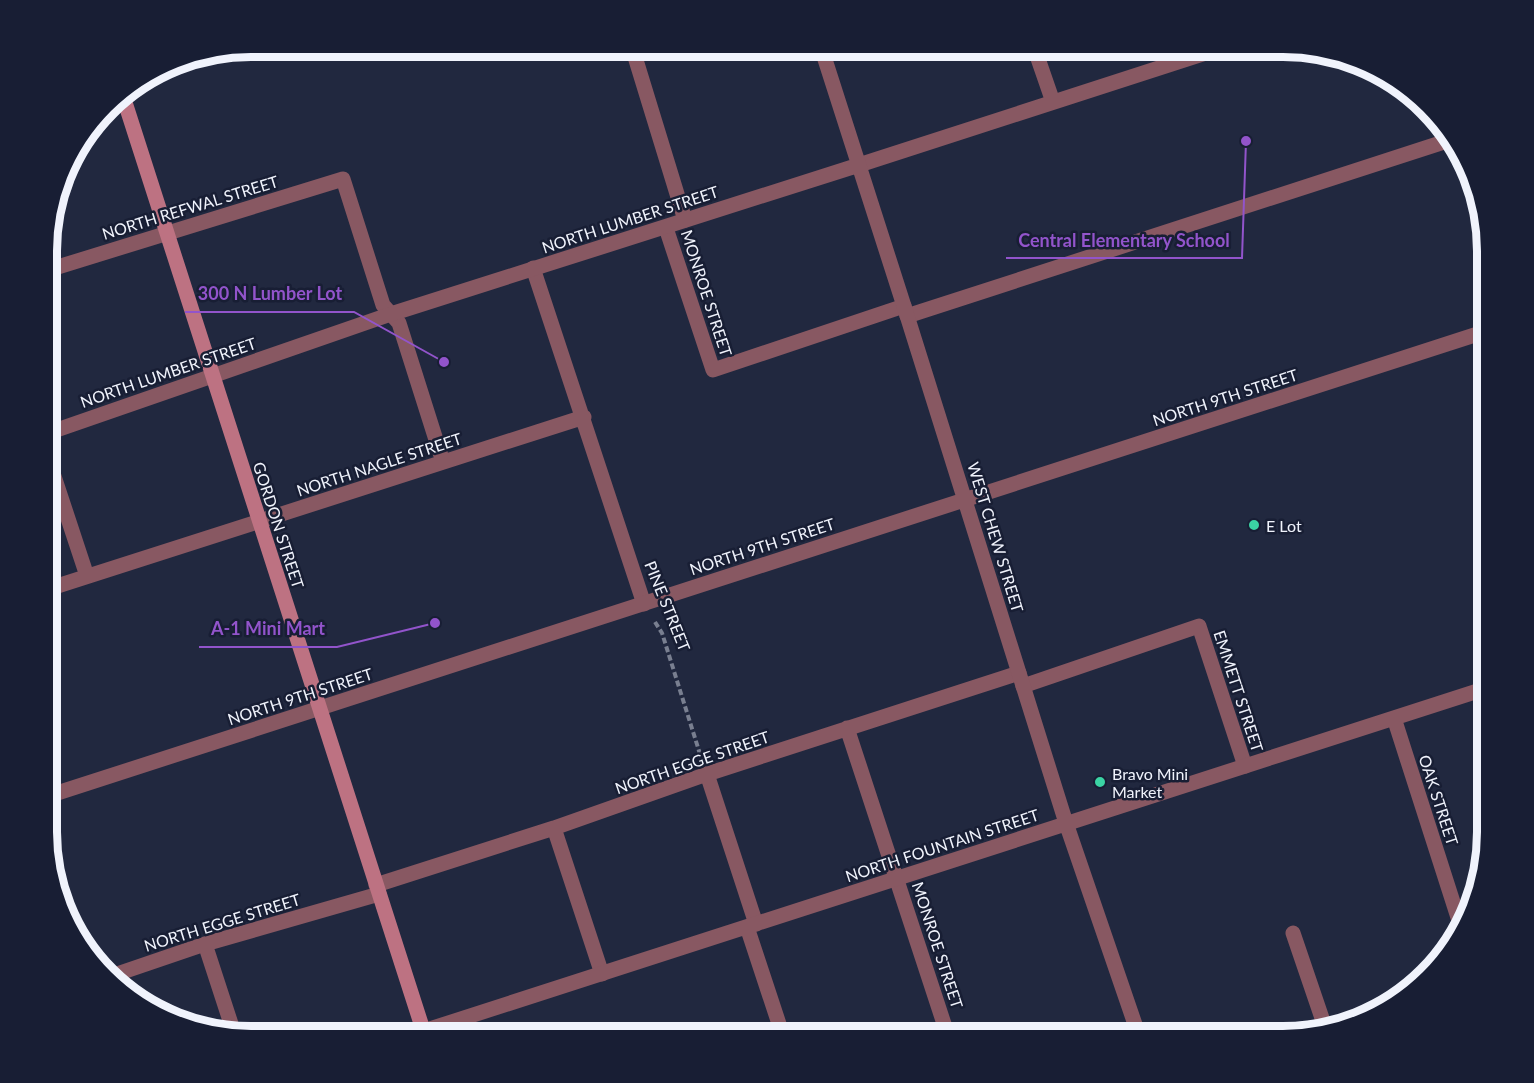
<svg xmlns="http://www.w3.org/2000/svg" width="1534" height="1083" viewBox="0 0 1534 1083" font-family="Lato,sans-serif">
<style>
.green{fill:#3d5b2e}
.lines{fill:none;stroke-linecap:round;stroke-linejoin:round}
.path{stroke:#797f90;stroke-width:4;stroke-dasharray:6 3;stroke-linecap:butt}
.lane{stroke:#885862;stroke-width:15}
.street{stroke:#885862;stroke-width:15}
.secondary{stroke:#bd7282;stroke-width:15}
.poi-dot{fill:#3bd4a4;stroke:#181e34;stroke-width:2}
.labels{text-anchor:middle;dominant-baseline:central;stroke-width:5;stroke-linejoin:round;paint-order:stroke}
.street-label{font-size:16px;fill:#f0f3fc;stroke:#181e34}
.poi-label{font-size:16px;fill:#f0f3fc;stroke:#181e34;text-anchor:start}
.rim{fill:none;stroke:#f0f3fc;stroke-width:8}
.leader{fill:none;stroke:#9254cb;stroke-width:2}
.callout-dot{fill:#9254cb;stroke:#181e34;stroke-width:2}
.callout-label{font-size:18px;text-anchor:middle;font-weight:bold;fill:#9254cb;stroke:#181e34;stroke-width:5;stroke-linejoin:round;paint-order:stroke}
</style>
<rect width="100%" height="100%" fill="#21283f"/>
<path class="green" d="M1091,47H1140L1138,50L1109,61L1099,56Z"/>
<g class="lines">
<path class="path" d="M655,622L662,633L700,754"/>
<path class="lane" d="M632,47L685,220
M1034,47L1053,102
M859,165L1224,47
M666,228L713,370L904,306
M533,268L644,604
M48,270L343,179L383,305L399,323L443,462
M907,316L1450,140
M48,458L87,576
M48,589L584,417
M1023,686L1199,626L1245,766
M847,728L948,1036
M707,774L756,924
M554,828L602,974
M376,885L554,828L707,774L1019,673
M1293,933L1325,1027
M205,944L235,1036
M111,976L205,944L379,894"/>
<path class="street" d="M821,47L904,306L1066,823L1139,1036
M48,433L391,314L859,165
M1394,718L1461,927
M48,796L1487,331
M747,927L783,1036
M408,1036L1487,688"/>
<path class="secondary" d="M122,93L425,1036"/>
</g>
<g class="poi-dot">
<circle cx="1254" cy="525" r="6"/>
<circle cx="1100" cy="782" r="6"/>
</g>
<g class="labels">
<g class="street-label">
<text transform="translate(190 207) rotate(-17)">NORTH REFWAL STREET</text>
<text transform="translate(630 219) rotate(-18)">NORTH LUMBER STREET</text>
<text transform="translate(707 293) rotate(72)">MONROE STREET</text>
<text transform="translate(168 372) rotate(-19)">NORTH LUMBER STREET</text>
<text transform="translate(1225 397) rotate(-18)">NORTH 9TH STREET</text>
<text transform="translate(379 464) rotate(-18)">NORTH NAGLE STREET</text>
<text transform="translate(279 525) rotate(72)">GORDON STREET</text>
<text transform="translate(996 537) rotate(73)">WEST CHEW STREET</text>
<text transform="translate(762 546) rotate(-18)">NORTH 9TH STREET</text>
<text transform="translate(668 606) rotate(68)">PINE STREET</text>
<text transform="translate(1239 691) rotate(72)">EMMETT STREET</text>
<text transform="translate(300 696) rotate(-18)">NORTH 9TH STREET</text>
<text transform="translate(692 762) rotate(-19)">NORTH EGGE STREET</text>
<text transform="translate(1439 800) rotate(72)">OAK STREET</text>
<text transform="translate(942 845) rotate(-18)">NORTH FOUNTAIN STREET</text>
<text transform="translate(222 922) rotate(-17)">NORTH EGGE STREET</text>
<text transform="translate(938 945) rotate(72)">MONROE STREET</text>
</g>
<g class="poi-label">
<text x="1266" y="525">E Lot</text>
<text x="1112" y="773">Bravo Mini<tspan x="1112" dy="18">Market</tspan></text>
</g>
</g>
<path d="M0 0H1534V1083H0ZM251 57H1283A194 194 0 0 1 1477 251V832A194 194 0 0 1 1283 1026H251A194 194 0 0 1 57 832V251A194 194 0 0 1 251 57Z" fill="#181e34" fill-rule="evenodd"/>
<path class="rim" d="M251 57H1283A194 194 0 0 1 1477 251V832A194 194 0 0 1 1283 1026H251A194 194 0 0 1 57 832V251A194 194 0 0 1 251 57Z"/>
<path class="leader" d="M1246 141L1242 258H1006M444 362L354 312H185M435 623L337 647H199"/>
<g class="callout-dot">
<circle cx="1246" cy="141" r="6"/>
<circle cx="444" cy="362" r="6"/>
<circle cx="435" cy="623" r="6"/>
</g>
<g class="callout-label">
<text x="1124" y="247">Central Elementary School</text>
<text x="270" y="300">300 N Lumber Lot</text>
<text x="268" y="635">A-1 Mini Mart</text>
</g>
</svg>
